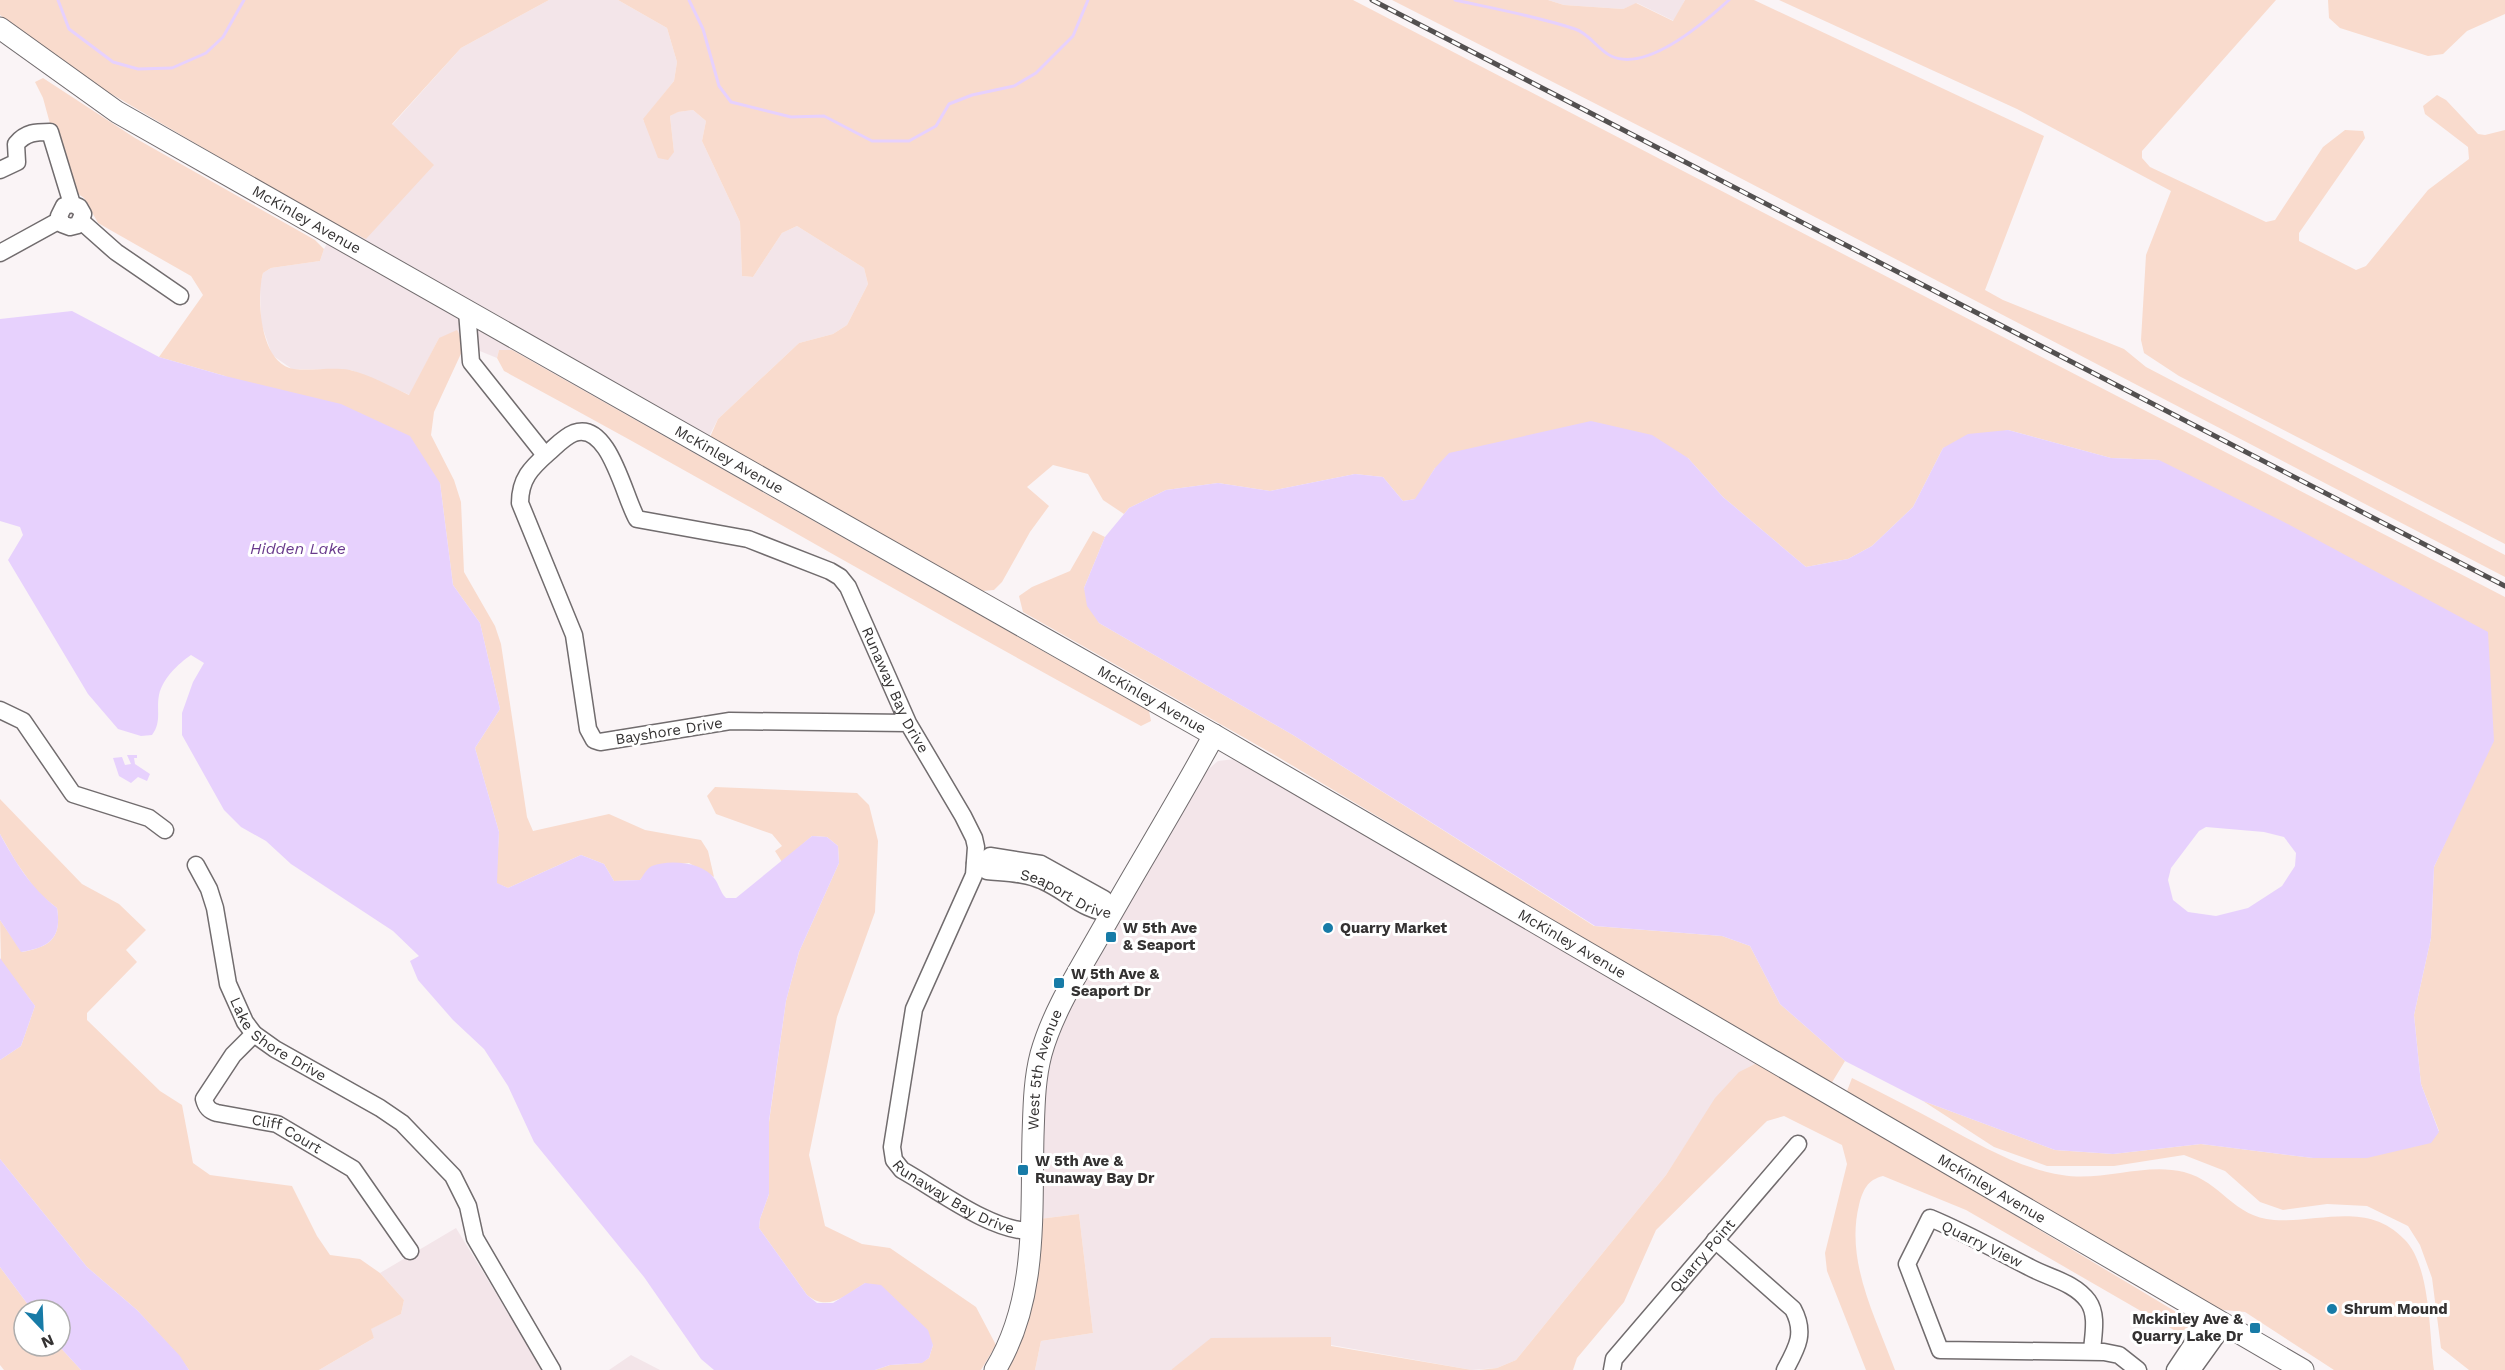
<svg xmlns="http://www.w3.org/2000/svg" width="2505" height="1370" viewBox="0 0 2505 1370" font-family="'Work Sans',sans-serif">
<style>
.built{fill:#f3e5e9}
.green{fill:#f9dbcd}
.water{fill:#e7d1fd;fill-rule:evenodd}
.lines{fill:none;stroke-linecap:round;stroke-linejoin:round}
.stream{stroke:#e7d1fd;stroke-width:3}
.minor-casing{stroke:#716c6e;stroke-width:19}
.major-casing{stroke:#716c6e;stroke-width:23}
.minor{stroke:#fff;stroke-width:16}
.major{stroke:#fff;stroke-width:21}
.rail-casing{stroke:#535050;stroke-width:5}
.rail{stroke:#fff;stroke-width:3;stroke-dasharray:9;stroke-linecap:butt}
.poi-dot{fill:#177ba7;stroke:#fff;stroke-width:2}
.labels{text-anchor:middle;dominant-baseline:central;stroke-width:6;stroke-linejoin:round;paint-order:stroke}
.street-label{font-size:15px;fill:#343232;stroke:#fff}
.poi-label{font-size:15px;font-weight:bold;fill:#343232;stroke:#fff;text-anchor:start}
.water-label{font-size:16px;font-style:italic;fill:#693a8c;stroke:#fff}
</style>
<rect width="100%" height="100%" fill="#faf4f6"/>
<path class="built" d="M549,0H618L667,28L677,62L674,81L643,120L674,152L670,116L677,112L693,110L706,121L702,141L740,222L742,276L753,277L782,233L797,226L864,268L868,284L847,325L833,334L799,343L718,419L699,456L512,350H499L497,358L465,345L439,338L410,395L351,370L292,369L272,355L261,323L260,286L263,273L271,268L320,261L324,249L337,225L433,166L392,125L461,48Z
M1548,0H1685L1674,21L1637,3L1623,9L1564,5Z
M1235,759L1759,1062L1716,1098L1666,1175L1516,1360L1497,1368L1472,1370L1331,1345V1337L1178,1366L1171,1370H1035L1041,1341L1093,1333L1079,1214L1039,1219L1042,1098L1050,1051L1068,1009L1204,773L1218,761Z
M456,1228L543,1370H319L374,1338L370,1329L401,1314L404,1300L380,1273Z
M631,1355L660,1370H609Z"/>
<path class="green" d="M0,0H549L461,48L392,124L434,165L366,239L324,219L86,79L0,15Z
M618,0H1353L2505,597V1370H2469L2441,1348L2432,1278L2420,1245L2408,1226L2367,1206L2327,1204L2283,1210L2260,1202L2225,1171L2184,1155L2114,1166H2047L1994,1147L1923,1101L2055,1150L2113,1154L2201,1144L2313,1158L2439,1131L2421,1084L2414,1015L2431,938L2434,867L2460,810L2159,460L2111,458L2008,430L1943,448L1913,507L1872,546L1848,559L1806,567L1723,497L1688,458L1435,468L1416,499L1403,501L1383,477L1355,474L1270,491L1218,483L1166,490L1129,508L1124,514L1103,500L1088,474L1053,465L1027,487L1049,506L1030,532L1002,582L994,590L983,591L967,584L710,437L718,419L799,343L833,334L847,325L868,284L864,268L797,226L782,233L753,277L742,276L740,222L702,141L706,121L693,110L678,112L670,116L674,152L668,160L658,158L643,119L674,81L677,62L667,28Z
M1392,0H1548L1564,5L1623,9L1636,3L1673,21L1685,0H1754L2044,136L1985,290L2003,300L2124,349L2146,367L2505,555V577L1700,157Z
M1779,0H2276L2142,151V158L2150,167L2266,222L2275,220L2323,147L2345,130L2363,131L2365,138L2299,233V241L2356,270L2366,266L2428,190L2469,159L2468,147L2425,114L2423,106L2437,95L2446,100L2478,134L2485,135L2505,130V544L2179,376L2144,353L2141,340L2146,255L2171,191L2017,109Z
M2328,0H2505V14L2467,31L2443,54L2428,56L2340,28L2329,18Z
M43,78L135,138L315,240L324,249L320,261L271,268L263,273C256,299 260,364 294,369C312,371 332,367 350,370C368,374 392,387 409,395L439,338L457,330L465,345L434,412L431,435L454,480L461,502L464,572L495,626L501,644L527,817L533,831L609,814L645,830L701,840L708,851L714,877L689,863L651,867L640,880L614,881L604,864L581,855L508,888L496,883L499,832L475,748L500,709L480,623L453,585L440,483L225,376L159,357L203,295L191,276L98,223L84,198L67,186L43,98L35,82Z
M499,350H512L1149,711L1151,721L1141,726C927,610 718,486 504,371L497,358Z
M1093,531L1105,537L1084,588L1099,623L1293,735L1594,926L1722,936L1750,946L1780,1004L1845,1061L1831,1084L1664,987L1273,754L1023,612L1019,596L1032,587L1070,571Z
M715,787L857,793L869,805L878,841L875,912L837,1017L809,1155L825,1226L862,1244L890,1248L976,1307L996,1345L981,1370H875L890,1365L921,1363L929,1358L933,1345L865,1283C845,1296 828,1312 807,1295L759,1228L760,1219L769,1194V1122L786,1001L799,952L839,863L838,846L827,837L812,836L782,862L775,851L782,846L772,834L716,814L707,796Z
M0,799L82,884L119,904L146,930L126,950L137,962L87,1013V1020L160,1091L182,1105L193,1163L210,1175L292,1186L317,1236L330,1255L360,1259L380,1273L404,1300L401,1314L371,1329L374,1338L319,1370H189L179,1356L137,1310L87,1267L0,1159V1060L21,1046L35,1006L1,961L0,920L22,952C50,947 62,938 57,908L38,893L16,862L0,834Z
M1759,1062L2188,1319L2190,1328L2179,1333L1966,1210L1883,1176C1867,1180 1863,1190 1859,1205C1845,1262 1876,1318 1895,1370H1866L1827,1271L1825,1253L1847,1164L1842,1145L1784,1116L1767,1121L1656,1230L1624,1302L1577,1358L1573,1370H1479L1497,1368L1516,1360L1666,1175L1715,1098L1739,1072Z
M1852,1078C1882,1093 1912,1108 1941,1124C1980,1145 2018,1168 2062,1175C2102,1182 2145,1162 2184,1172C2222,1182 2233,1217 2274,1220C2320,1223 2367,1201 2404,1239C2431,1265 2429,1334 2434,1370H2334L2245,1312L2214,1309L1851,1095L1847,1091Z
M1079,1214L1093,1333L1041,1341L1035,1370H1006C1036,1324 1038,1273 1039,1219Z
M0,1267L32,1310H24V1346H59L81,1370H4L0,1365Z
M1331,1337V1346L1472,1370H1171L1211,1338Z"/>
<path class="water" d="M72,311L159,357L225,376L341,404L410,436L440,483L453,585L480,623L500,709L475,748L499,832L497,883L508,888L581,855L604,864L614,881L640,880C643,876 647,868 652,866C669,859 703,862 714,878C719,884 720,892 726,898H736L812,836L827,837L838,846L839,863L799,952L786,1001L769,1121V1194L760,1219L759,1228L807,1295L817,1303H833L865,1283L881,1285L928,1330L933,1345L929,1358L922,1363L890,1365L875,1370H714L701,1359L644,1277L534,1142L508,1086L484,1049L453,1020L418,980L410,961L419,956L393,931L291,864L266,841L241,827L224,810L182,735V713L193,682L204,663L191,655C178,664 163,678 159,695C156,710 162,722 152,735L141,736L118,729L88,694L8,560L23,535L20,527L0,521V319Z
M1591,421L1652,435L1688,458L1723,497L1806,567L1848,559L1872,546L1913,507L1943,448L1968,434L2008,430L2111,458L2159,460L2284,522L2488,632L2494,741L2434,867L2431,938L2414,1015L2421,1084L2439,1132L2431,1143L2367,1158H2313L2201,1144L2113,1154L2055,1150L1923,1101L1845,1061L1780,1004L1750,946L1722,936L1595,926L1293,735L1099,623L1087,606L1084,588L1105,537L1129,508L1166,490L1218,483L1270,491L1355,474L1383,477L1403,501L1415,499L1435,468L1449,453ZM2206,827L2264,832L2284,837L2296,853L2295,866L2282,886L2248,908L2216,916L2188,912L2173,900L2168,880L2171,868L2199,831Z
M127,755H137V758H134L135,764L150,774L147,781L138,777L131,783L119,776L113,758L122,757L125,765L131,764Z
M0,834C16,863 30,887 57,908C62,938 50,947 21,952L0,920Z
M0,958L35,1006L21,1046L0,1060Z
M0,1159L87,1267L137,1310L180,1356L189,1370H81L59,1346L60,1310H32L0,1267Z"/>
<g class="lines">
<path class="stream" d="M58,0L69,29L113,62L138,69L172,68L206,53L223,37L244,0
M689,0L703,29L719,86L731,102L791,117L824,116L872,141H909L936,126L949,104L972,95L1014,86L1036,73L1073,36L1088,0
M1455,0C1495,9 1536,16 1575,29C1589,33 1598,50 1611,56C1647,73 1705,22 1729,0"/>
<g class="minor-casing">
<g id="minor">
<path d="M0,170L17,162L16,144C26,132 36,132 50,132L72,204L79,207L83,214L78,225L70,227L62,224L59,216L64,206L72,204"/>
<path d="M81,221L116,252L180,296"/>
<path d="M0,253L60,220"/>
<path d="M467,311L471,362L545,455"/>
<path d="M0,710L23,721L73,794L149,818L165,830"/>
<path id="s1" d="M908,723L730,721L600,742L594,740L588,729L574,635L520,503C520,479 531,468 548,453C556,446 564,437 574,433C609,420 624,497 637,519L748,539L830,571L840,577L848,587L908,723L963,816L974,838L976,847L974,875L914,1009L892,1147L894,1160L902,1170C938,1190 991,1231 1030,1231"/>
<path d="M975,863H982L990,856L1041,864L1104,899L1112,913"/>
<path id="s2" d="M982,863L987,871C1006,873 1026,873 1043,881C1068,892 1084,912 1112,913"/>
<path id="s3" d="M196,865L209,889L215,908L228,984L245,1022L254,1034L275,1049L380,1108L402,1123L453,1176L468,1206L475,1238L552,1370"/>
<path id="s4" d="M254,1034L233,1055L204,1099C206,1107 209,1111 217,1113L277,1124L353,1169L410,1251"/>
<path d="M1715,1240L1793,1309C1806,1333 1797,1348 1785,1370"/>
<path d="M2092,1351C2093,1335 2098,1315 2088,1301C2074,1282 2049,1278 2029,1267C1996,1250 1964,1232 1930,1218L1907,1264L1940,1350L2104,1352L2119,1355L2138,1370"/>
<path id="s5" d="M1612,1370L1614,1359L1798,1144"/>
<path d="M2175,1370L2211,1316"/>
<path d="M2192,1370L2225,1324"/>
</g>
</g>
<g class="major-casing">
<g id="major">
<path id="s6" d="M0,28L117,112L1214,735L2303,1370"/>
<path id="s7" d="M995,1370C1038,1300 1031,1215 1033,1136C1034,1108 1034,1081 1041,1054C1053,1011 1079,971 1101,932C1138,866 1178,802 1214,735"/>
</g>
</g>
<use href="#minor" class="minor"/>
<use href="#major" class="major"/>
<g class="rail-casing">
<path id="rail" d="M1372,0L2505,586"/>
</g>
<use href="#rail" class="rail"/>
</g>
<g class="poi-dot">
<circle cx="1328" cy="928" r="6"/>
<rect x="1105" y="931" width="12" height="12" rx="3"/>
<rect x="1053" y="977" width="12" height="12" rx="3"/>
<rect x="1017" y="1164" width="12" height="12" rx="3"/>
<circle cx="2332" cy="1309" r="6"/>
<rect x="2249" y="1322" width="12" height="12" rx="3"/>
</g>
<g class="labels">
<g class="street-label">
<text stroke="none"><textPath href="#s6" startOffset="362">McKinley Avenue</textPath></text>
<text stroke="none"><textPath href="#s6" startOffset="848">McKinley Avenue</textPath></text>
<text stroke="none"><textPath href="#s1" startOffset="1113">Runaway Bay Drive</textPath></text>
<text stroke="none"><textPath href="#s6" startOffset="1334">McKinley Avenue</textPath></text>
<text transform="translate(669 731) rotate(-9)">Bayshore Drive</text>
<text stroke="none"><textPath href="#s2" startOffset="93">Seaport Drive</textPath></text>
<text stroke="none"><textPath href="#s6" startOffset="1820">McKinley Avenue</textPath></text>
<text stroke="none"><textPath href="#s3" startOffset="202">Lake Shore Drive</textPath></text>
<text stroke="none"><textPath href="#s7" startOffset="308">West 5th Avenue</textPath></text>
<text stroke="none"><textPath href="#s4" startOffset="176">Cliff Court</textPath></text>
<text stroke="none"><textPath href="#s6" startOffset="2306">McKinley Avenue</textPath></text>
<text stroke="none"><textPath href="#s1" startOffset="1689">Runaway Bay Drive</textPath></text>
<text transform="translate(1982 1244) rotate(26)">Quarry View</text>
<text stroke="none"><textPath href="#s5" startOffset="147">Quarry Point</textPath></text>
</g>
<g class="poi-label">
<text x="1123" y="928">W 5th Ave<tspan x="1123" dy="17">&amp; Seaport</tspan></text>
<text x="1340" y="928">Quarry Market</text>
<text x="1071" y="974">W 5th Ave &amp;<tspan x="1071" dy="17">Seaport Dr</tspan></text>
<text x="1035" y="1161">W 5th Ave &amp;<tspan x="1035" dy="17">Runaway Bay Dr</tspan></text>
<text x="2344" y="1309">Shrum Mound</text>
<text x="2243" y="1319" text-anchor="end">Mckinley Ave &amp;<tspan x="2243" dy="17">Quarry Lake Dr</tspan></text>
</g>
<g class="water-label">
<text x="298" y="548">Hidden Lake</text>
</g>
</g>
<g transform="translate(42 1328) rotate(157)"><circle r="28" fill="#ffffff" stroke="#aeadad" stroke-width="1.5"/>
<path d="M0-4.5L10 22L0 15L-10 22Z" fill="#177ba7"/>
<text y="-9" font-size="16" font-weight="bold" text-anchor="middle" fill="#343232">N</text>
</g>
</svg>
